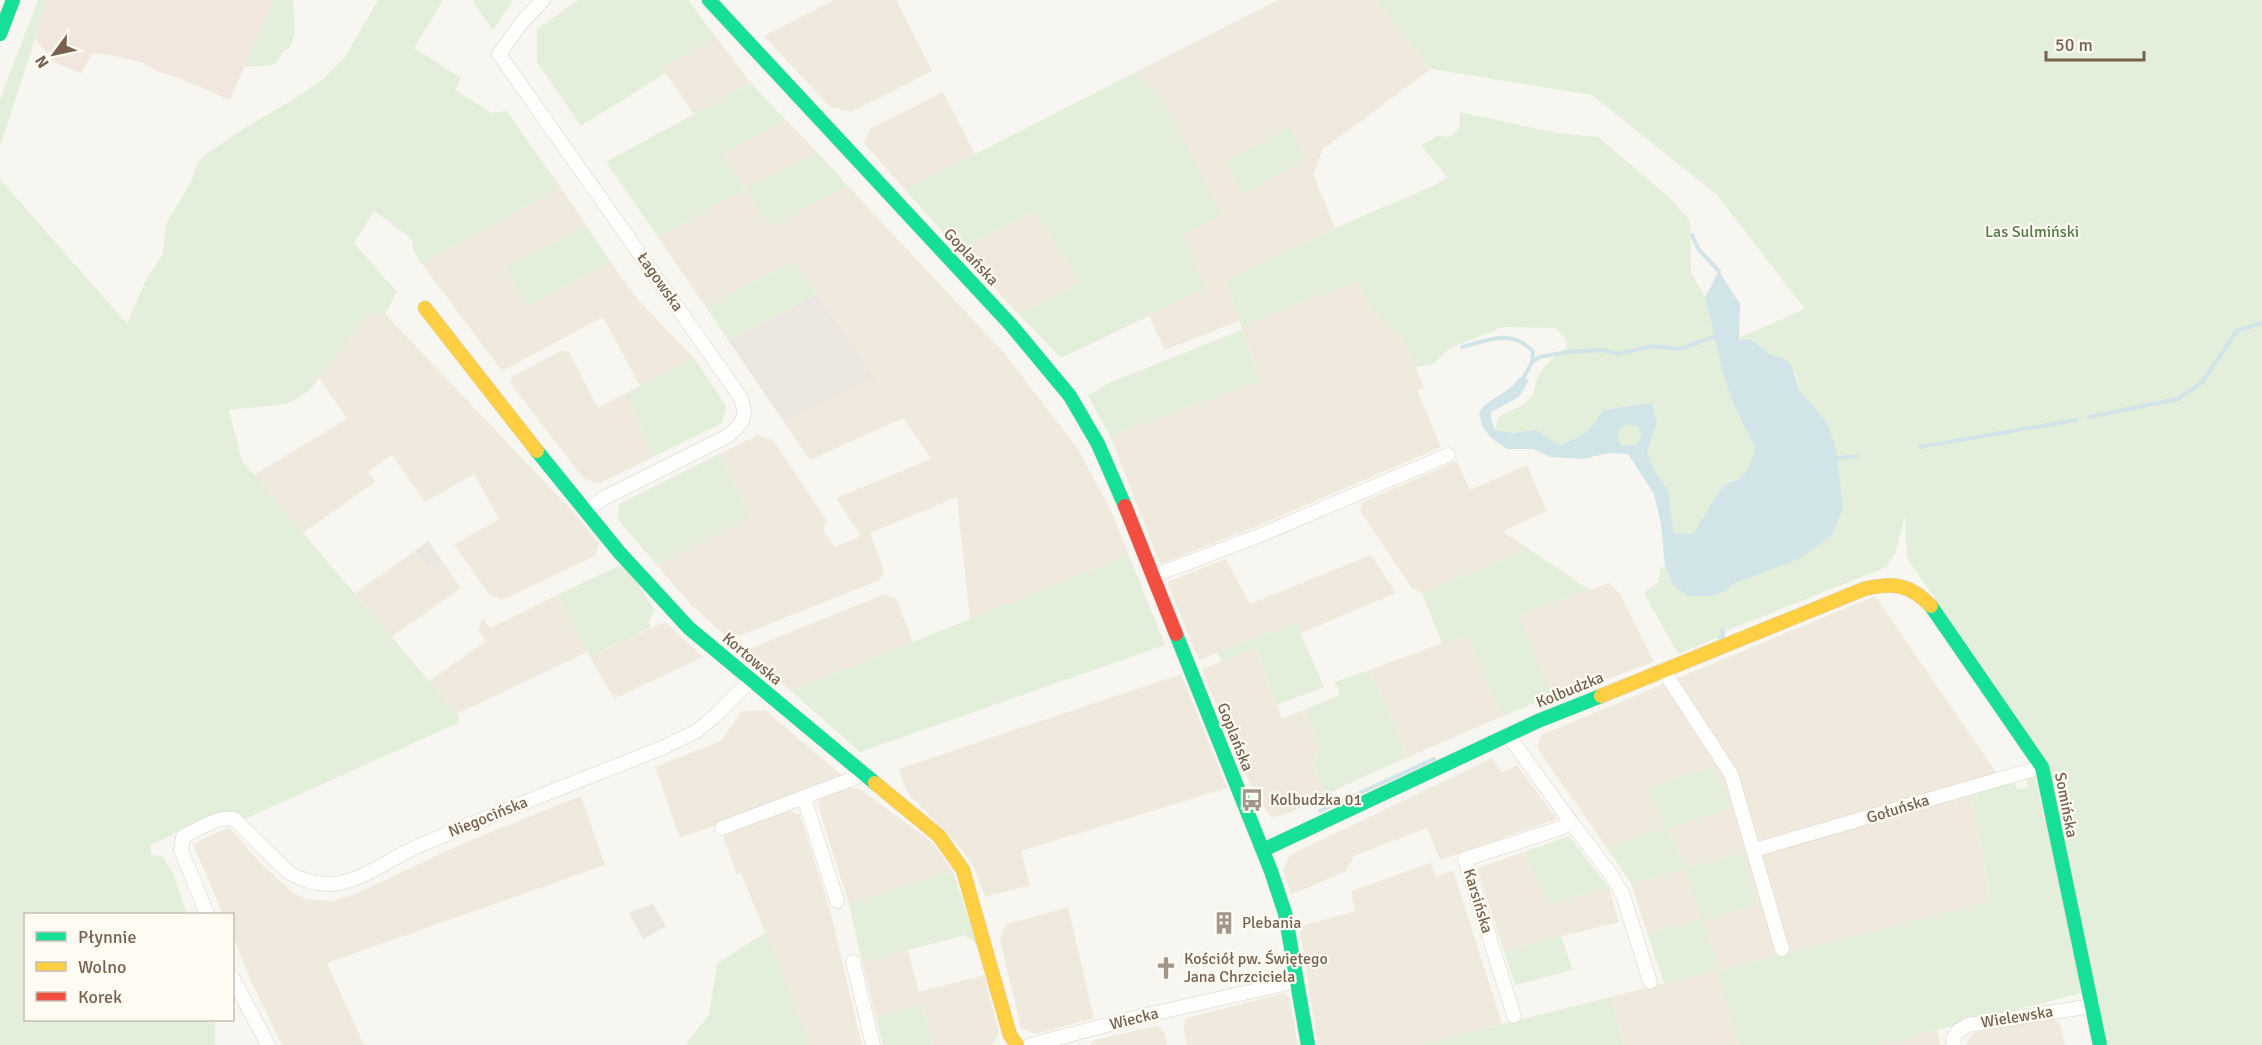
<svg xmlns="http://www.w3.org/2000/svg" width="2262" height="1045" viewBox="0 0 2262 1045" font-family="Signika,sans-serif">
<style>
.residential{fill:#f0eade}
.commercial{fill:#f2e7df}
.industrial{fill:#ebe7e0}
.green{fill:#e4efdb}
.water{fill:#d1e4e8;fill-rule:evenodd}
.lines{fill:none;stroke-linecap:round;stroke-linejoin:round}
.stream{stroke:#d1e4e8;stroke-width:4}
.street-casing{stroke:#d8d3cd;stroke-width:15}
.fast-casing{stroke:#d6d2ca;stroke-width:15}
.slow-casing{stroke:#d6d2ca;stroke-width:15}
.jam-casing{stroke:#d6d2ca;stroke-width:15}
.street{stroke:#fefefd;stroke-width:14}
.fast{stroke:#16e098;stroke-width:14}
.slow{stroke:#ffcf43;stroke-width:14}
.jam{stroke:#f24e42;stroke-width:14}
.labels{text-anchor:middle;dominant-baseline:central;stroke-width:4.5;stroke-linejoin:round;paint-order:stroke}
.park-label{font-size:16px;fill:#517c47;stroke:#fefbf3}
.street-label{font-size:16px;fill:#77624f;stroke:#fefbf3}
.poi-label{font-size:16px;fill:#77624f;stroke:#fefbf3;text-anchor:start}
</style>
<rect width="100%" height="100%" fill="#f8f6f0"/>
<path class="residential" d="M834,0H896L932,71L851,112L830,107L764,36Z
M1278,0H1376L1431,69L1323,149L1313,174L1335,228L1226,280L1239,321L1165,350L1149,316L1207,288L1181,236L1159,95L1134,73Z
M716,37L751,83L694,114L661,67Z
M943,92L975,154L905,190L864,143L870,129Z
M786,120L818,153L746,189L771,226L848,186L1004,353L1078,449L1111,511L1129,555L970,620L957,497L870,533L884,570L880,580L736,637L726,636L690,604L656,564L750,517L719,454L758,435L773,440L827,521L823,531L835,547L861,536L836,498L931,459L903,418L810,460L784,422L874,378L795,261L706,307L658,237L745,189L722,155Z
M560,187L586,225L505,268L529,306L611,262L637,299L694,358L640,386L603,317L502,371L422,264Z
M1035,211L1081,283L1018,314L959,250Z
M1358,281L1370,307L1387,325L1400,333L1424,387L1417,391L1441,447L1255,527L1160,564L1110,436L1260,381L1241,326Z
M367,314H385L577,516L599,544L595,556L502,600L489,594L454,545L499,519L474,474L425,502L392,455L368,472L375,482L303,533L254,475L347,419L319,378Z
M562,350L569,352L598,408L625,394L655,456L600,483L584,479L510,383L512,377Z
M1457,461L1470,490L1527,465L1547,511L1503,531L1529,549L1422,593L1411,587L1360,511L1363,502Z
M415,551L429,571L443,562L461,588L391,637L355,593Z
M1371,555L1396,593L1301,633L1296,623L1199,660L1167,582L1226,559L1250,604Z
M1609,583L1620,594L1654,662L1554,698L1517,616Z
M885,594L896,599L913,642L791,691L748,655L749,649Z
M557,595L587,652L457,714L429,681L486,641L478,629L483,618L490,628Z
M1875,596L1998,775L1971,792L1991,901L1719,970L1739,1045H1623L1611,997L1718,969L1702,920L1647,933L1631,883L1686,868L1667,829L1607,848L1537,748L1541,735Z
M665,622L703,657L614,699L590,657Z
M1467,634L1503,716L1401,760L1405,749L1369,670Z
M1254,649L1257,650L1282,719L1304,710L1320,746L1314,765L1326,794L1292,812L1271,818L1243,771L1202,669Z
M1181,674L1227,788L1021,851L1030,885L985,897L973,865L959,846L907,792L899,769Z
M765,710L846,779L680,838L655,767L721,741L742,711Z
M1492,758L1502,772L1517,765L1557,819L1440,860L1427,828L1354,856L1346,871L1291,895L1283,870L1290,855Z
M849,788L860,789L931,841L953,871L849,904L818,806L820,799Z
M581,796L605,865L327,963L364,1045H282L252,983L233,937L232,914H223L193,844L229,827L261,864L291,891L305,899L334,901L353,895L464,843Z
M788,810L800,815L830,910L862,1045H810L741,873L737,875L722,833Z
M1524,852L1551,903L1609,888L1619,922L1504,951L1477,868Z
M1431,863L1436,877L1453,870L1502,1024L1418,1045H1318L1300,931L1302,929L1301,926L1355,911L1351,891Z
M1068,907L1094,1018L1035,1034L1021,1028L1000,940L1005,925Z
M908,950L919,992L984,975L999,1033L992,1045H932L922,1005L876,1018L862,962Z
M1284,993L1290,999L1298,1045H1187L1183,1027L1187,1018Z
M2047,1015L2060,1023L2065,1045H1966L1973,1033Z
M1157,1026L1164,1032L1167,1045H1090L1094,1040Z
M1937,1030L1940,1045H1879Z"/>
<path class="commercial" d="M48,0H273L230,100L179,78L159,72L143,63L116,56L93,53L81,73L51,61L54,53L49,51L47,53L35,39Z"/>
<path class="industrial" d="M817,294L875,378L784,422L728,340Z
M428,541L443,562L429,571L415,551Z
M653,904L666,926L643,939L629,913Z"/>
<path class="green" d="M38,0H48L0,146V99Z
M273,0H293L295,35L289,48L283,51L275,65L244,67Z
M378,0H443L414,48L461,78L455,90L492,113L507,111L560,187L422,264L413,250L412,239L374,211L354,243L397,292L385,314L367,315L309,391L288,404L229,410L242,461L457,714L460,722L245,819C241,817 236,814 232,813C215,811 168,838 150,845L151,855L162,856L173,873L187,914H26V1020H215V1045H0V179L127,324L145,282L163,254L166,224L191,182L197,164L204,156L232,136L299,96L324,78L345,57Z
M472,0H513L493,30Z
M579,0H688L716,37L662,67L666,73L581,126L537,62V29Z
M1376,0H2262V1045H2105L2047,760L1907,558L1905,516L1895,554L1886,567L1726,631V634L1678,654L1644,593L1659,581L1660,568L1665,566L1673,585L1725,591L1735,583L1826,421L1800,391L1796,374L1785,359L1770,354L1752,339L1739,340V338L1805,309L1717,195L1592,95L1431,69Z
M1134,73L1159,95L1222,216L1182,236L1207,288L1061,358L1018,314L1081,283L1035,211L959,250L905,190Z
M751,83L786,120L722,155L745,189L818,153L848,186L771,227L745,189L658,237L606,162Z
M1460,112L1556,133L1598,137L1669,197L1690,221L1691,272L1705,297L1718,344L1719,358L1730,394L1755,447C1752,459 1749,475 1737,479C1731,481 1728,480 1724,485C1711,500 1704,518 1693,534L1674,533L1668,490L1654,470L1646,451L1657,423L1652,403L1603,410C1590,432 1583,436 1560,445L1536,430L1513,433L1496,430C1495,414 1506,413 1519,407C1524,405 1529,399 1534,394C1536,370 1549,361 1567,347V340L1556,328L1503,327L1450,348L1433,364L1415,367L1400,333L1387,325L1370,307L1358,281L1241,326L1226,280L1335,228L1435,185L1447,177L1421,145L1438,136L1450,137L1459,129Z
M1288,127L1305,159L1243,194L1225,162Z
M586,225L611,262L529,306L505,268Z
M795,261L817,294L728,340L706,307Z
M1242,330L1260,381L1110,436L1088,396L1109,383Z
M694,358L726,406L722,423L655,456L625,394Z
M1617 435a12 12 0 1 1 24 0a12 12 0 1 1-24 0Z
M719,454L750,517L656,564L618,520L619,504Z
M1529,549L1589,590L1518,616L1554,698L1532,704L1503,716L1467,635L1442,643L1422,593Z
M1129,555L1165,645L860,752L791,691Z
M619,566L630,572L655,610L649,620L650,628L590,657L557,595Z
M1296,623L1324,687L1277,705L1257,650L1254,649L1221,662L1218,652Z
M1369,670L1405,749L1401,760L1326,794L1314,765L1320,746L1304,710L1340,695L1335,682Z
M1712,766L1721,780L1730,808L1667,829L1686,868L1743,853L1758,905L1702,920L1719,970L1991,901L1971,792L2014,781L2017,790L2028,787L2026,778L2035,776L2085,992L1879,1045H1739L1718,970L1664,983L1647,933L1702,919L1686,869L1631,883L1607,848L1666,828L1647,789Z
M1569,836L1609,888L1551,903L1524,852Z
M953,871L977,945L965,935L862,962L849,904Z
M766,932L810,1045H689L687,1042L709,1015L717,964Z
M1561,936L1573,970L1515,985L1504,951Z
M1611,997L1623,1045H1418Z
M922,1005L932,1045H883L876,1018Z"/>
<path class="water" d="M1719,271L1740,304L1739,340L1751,339L1770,354L1785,359L1792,367L1800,391L1826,421L1836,448L1843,508L1832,535L1799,559L1735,583L1725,591L1711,596H1688L1673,585L1665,566L1661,524L1654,494L1628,454L1609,453L1583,459L1550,457L1534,449H1507L1490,437L1482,426L1479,413C1486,399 1509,394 1520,377L1529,380L1519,397L1491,412V419L1495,430L1513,433L1536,430L1560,445C1583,436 1590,432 1603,410L1652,403L1657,423L1647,451L1654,470L1668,490L1674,533L1693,534C1703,519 1710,503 1721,489C1729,479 1733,483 1741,477C1750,470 1752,458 1755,447C1746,429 1736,411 1729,392C1718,361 1714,328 1705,297ZM1627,424L1638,427C1643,433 1641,440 1636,445L1622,446L1618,439V430Z"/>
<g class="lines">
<path class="stream" d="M1692,235L1699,250L1719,271
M1462,347C1479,343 1504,332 1521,342C1525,344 1529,348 1533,351L1532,362L1524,377
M1532,362L1540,357L1567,352L1603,350L1618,354L1652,346L1680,349L1716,336
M2089,417L2178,399L2202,382L2237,331L2262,323
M1920,447L2076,420
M1838,458L1858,456
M1720,638L1723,637L1722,630
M1320,811L1434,759"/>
<g class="street-casing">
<path id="street" d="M543,0L523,21L499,54L739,395C750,415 742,427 724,438L604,498L586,511
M1153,576L1263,534L1448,455
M1663,670L1731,774L1782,949
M1508,735L1571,822L1561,828L1465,859L1514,1016
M804,798L837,901
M1571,822L1612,876L1623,895L1650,982
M722,828L865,774
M1754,850L2042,767
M207,914L181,850L183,837C198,829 217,816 234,819L288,872C300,879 316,885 331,884C363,882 393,856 423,844C503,810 584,779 664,747L697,731L717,714L751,680
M853,962L873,1045
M232,977L268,1045
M1030,1045L1138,1017L1297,981
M1954,1045L1953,1039L1958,1031L1968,1025L2093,1006"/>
</g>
<g class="fast-casing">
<path id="fast" d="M709,0L1011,325L1070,396L1098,444L1125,506
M0,34L13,0
M537,451L619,552L689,628L875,783
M1931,606L2042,767L2100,1045
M1176,634L1271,871L1285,913L1308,1045
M1263,850L1538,721L1601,696"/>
</g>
<g class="slow-casing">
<path id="slow" d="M425,308L537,451
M1601,696L1864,589C1893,582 1910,584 1931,606
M875,783L939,836L963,870L1010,1035L1017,1045"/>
</g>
<g class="jam-casing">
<path id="jam" d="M1125,506L1176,634"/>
</g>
<use href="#street" class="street"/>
<use href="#fast" class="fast"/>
<use href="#slow" class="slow"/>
<use href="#jam" class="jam"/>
</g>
<defs>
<g id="bus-bare" transform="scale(1.8)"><path d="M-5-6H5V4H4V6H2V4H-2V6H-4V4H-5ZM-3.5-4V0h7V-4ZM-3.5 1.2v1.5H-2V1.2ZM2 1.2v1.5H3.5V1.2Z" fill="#a49687" stroke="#fefbf3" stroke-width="2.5" paint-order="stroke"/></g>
<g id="building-bare" transform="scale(1.8)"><path d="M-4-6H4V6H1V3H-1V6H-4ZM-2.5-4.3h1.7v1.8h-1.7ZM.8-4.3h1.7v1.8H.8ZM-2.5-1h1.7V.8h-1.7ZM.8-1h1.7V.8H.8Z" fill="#a49687" stroke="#fefbf3" stroke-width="2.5" paint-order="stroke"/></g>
<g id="church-bare" transform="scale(1.8)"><path d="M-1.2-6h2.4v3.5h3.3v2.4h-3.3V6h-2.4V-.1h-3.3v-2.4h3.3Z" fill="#a49687" stroke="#fefbf3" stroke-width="2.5" paint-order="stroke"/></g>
</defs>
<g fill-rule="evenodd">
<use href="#bus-bare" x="1252" y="800"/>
<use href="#building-bare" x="1224" y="923"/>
<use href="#church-bare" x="1166" y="968"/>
</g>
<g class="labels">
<g class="park-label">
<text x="2032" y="232">Las Sulmiński</text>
</g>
<g class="street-label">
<text transform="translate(971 257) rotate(47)">Goplańska</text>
<text transform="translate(660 282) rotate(55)">Łagowska</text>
<text transform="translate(752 659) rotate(40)">Kortowska</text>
<text transform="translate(1570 690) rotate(-22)">Kolbudzka</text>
<text transform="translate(1235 737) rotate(68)">Goplańska</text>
<text transform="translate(2066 805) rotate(79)">Somińska</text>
<text transform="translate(1898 809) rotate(-17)">Gołuńska</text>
<text transform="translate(488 817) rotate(-22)">Niegocińska</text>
<text transform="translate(1478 901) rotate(73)">Karsińska</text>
<text transform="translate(2017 1017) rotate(-9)">Wielewska</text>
<text transform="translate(1134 1019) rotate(-14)">Wiecka</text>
</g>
<g class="poi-label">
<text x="1270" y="800">Kolbudzka 01</text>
<text x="1242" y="923">Plebania</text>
<text x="1184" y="959">Kościół pw. Świętego<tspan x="1184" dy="18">Jana Chrzciciela</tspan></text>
</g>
</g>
<rect x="24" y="913" width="210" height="108" fill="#fefbf3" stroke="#c8beb1" stroke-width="1.5"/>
<rect x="36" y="932" width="30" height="9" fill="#16e098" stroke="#c8beb1" stroke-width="1.5"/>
<text x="78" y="943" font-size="18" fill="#77624f">Płynnie</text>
<rect x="36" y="962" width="30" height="9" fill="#ffcf43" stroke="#c8beb1" stroke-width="1.5"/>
<text x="78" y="973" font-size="18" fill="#77624f">Wolno</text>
<rect x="36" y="992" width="30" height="9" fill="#f24e42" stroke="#c8beb1" stroke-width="1.5"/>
<text x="78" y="1003" font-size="18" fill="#77624f">Korek</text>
<g transform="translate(54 54) rotate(237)" stroke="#fefbf3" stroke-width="4.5" paint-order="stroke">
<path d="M0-4.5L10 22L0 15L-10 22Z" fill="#77624f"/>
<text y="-9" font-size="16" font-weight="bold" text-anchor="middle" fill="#77624f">N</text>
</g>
<path d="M2046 51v9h98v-9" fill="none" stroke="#77624f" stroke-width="3"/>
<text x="2055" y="51" font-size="18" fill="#77624f" stroke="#fefbf3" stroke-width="4.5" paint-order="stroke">50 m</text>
</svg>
